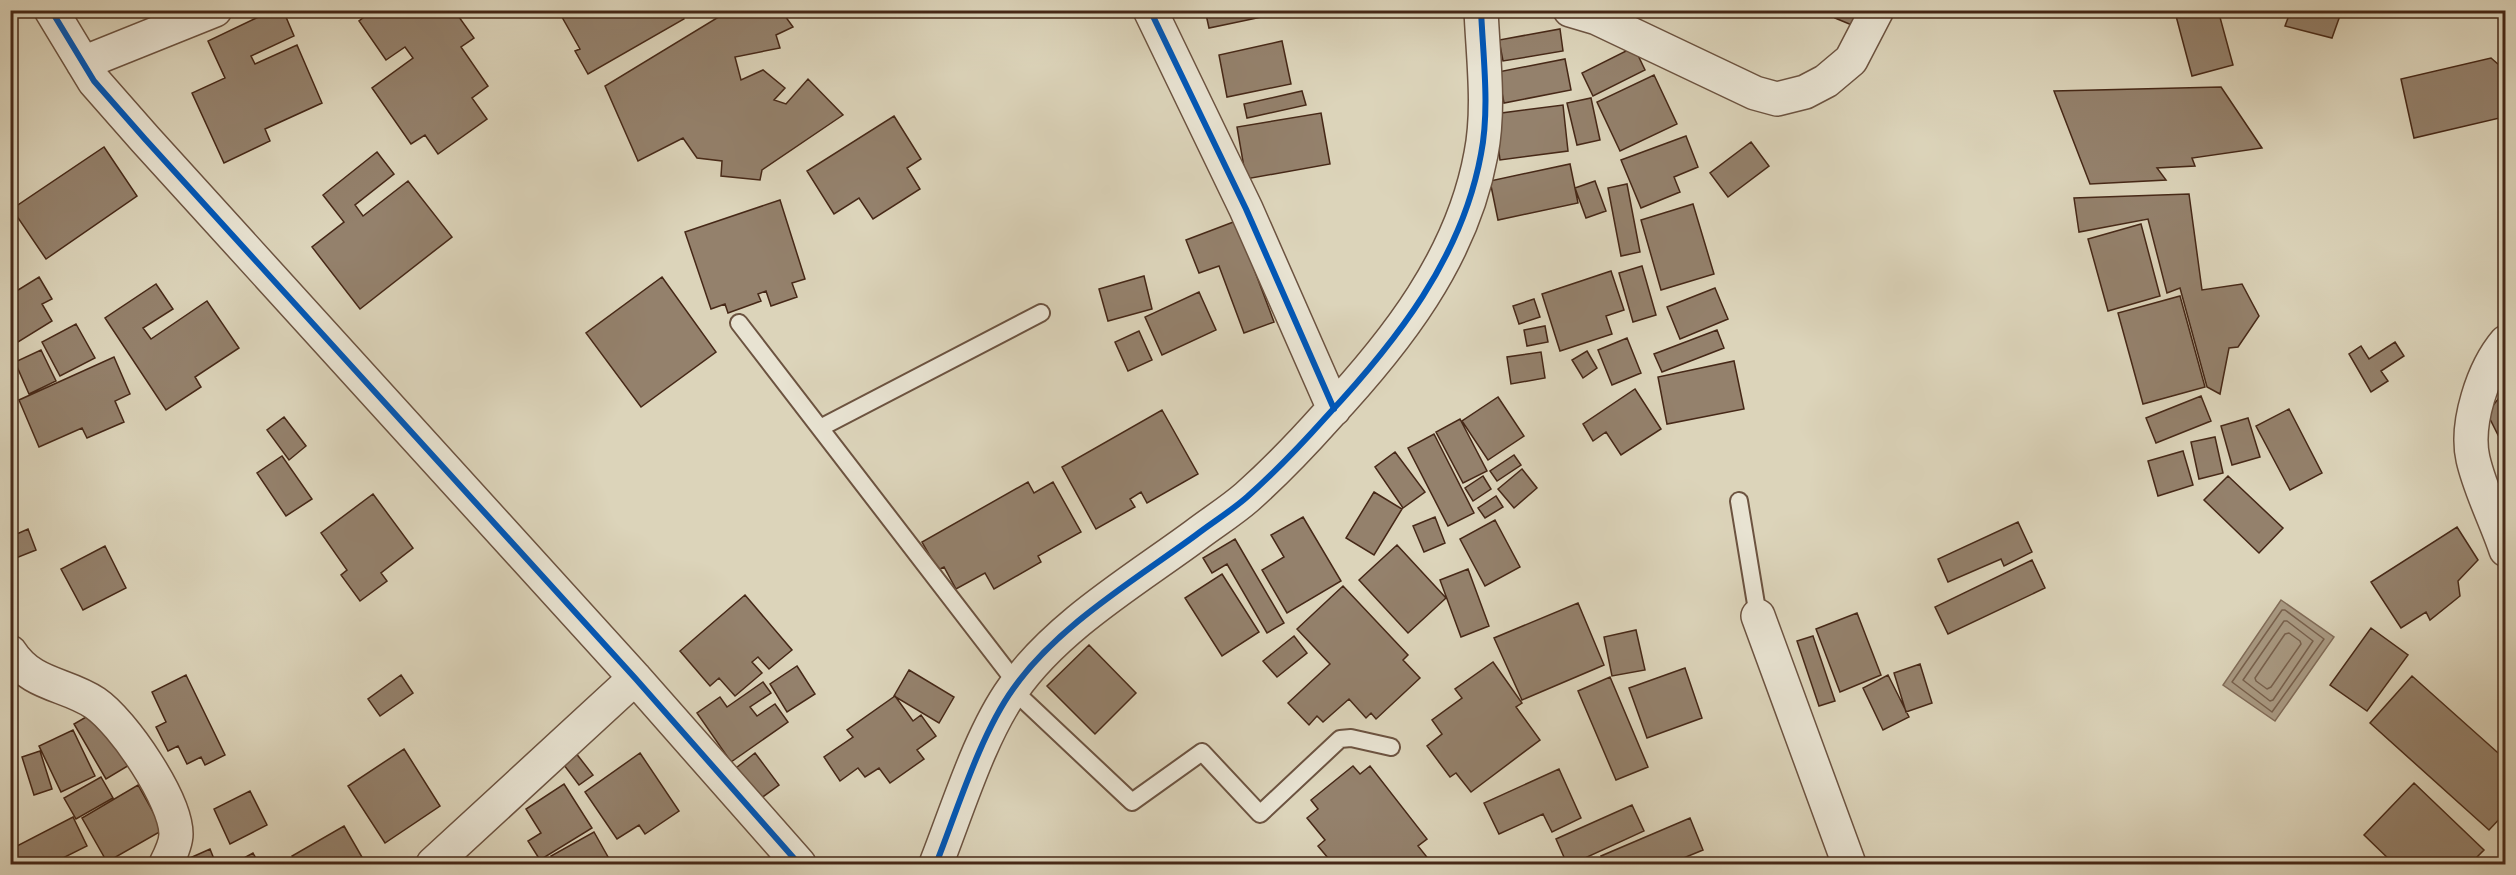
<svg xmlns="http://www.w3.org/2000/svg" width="2516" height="875" viewBox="0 0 2516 875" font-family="Cardo,serif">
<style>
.water{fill:#a99a83;stroke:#816c58;stroke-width:1.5}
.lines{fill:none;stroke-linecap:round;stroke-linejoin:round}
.shore{stroke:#78614d;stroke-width:1.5}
.building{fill:#94816c;stroke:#462817;stroke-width:1.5}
.service-casing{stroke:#6c5340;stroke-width:20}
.minor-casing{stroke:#6c5340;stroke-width:36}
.service{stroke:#e8e3d2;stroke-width:16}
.minor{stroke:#e8e3d2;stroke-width:33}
.cycleway-casing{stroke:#e8e3d2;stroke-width:10}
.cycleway{stroke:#0057b8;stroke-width:6}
</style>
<rect width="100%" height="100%" fill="#dcd4ba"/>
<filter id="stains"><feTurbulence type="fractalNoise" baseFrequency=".00333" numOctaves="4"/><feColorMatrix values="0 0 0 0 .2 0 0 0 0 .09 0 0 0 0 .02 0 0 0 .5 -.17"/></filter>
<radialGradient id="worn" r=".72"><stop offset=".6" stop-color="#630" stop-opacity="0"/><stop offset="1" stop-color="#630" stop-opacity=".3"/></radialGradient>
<path class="water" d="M2281,600L2334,637L2275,721L2223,685Z"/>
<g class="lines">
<path class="shore" d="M2282,610H2285L2324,639L2272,712L2232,682Z
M2284,621H2287L2313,641L2273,700L2270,701L2243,680Z
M2289,633L2300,641L2301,644L2271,687L2267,689L2256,681L2255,678L2285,634Z"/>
</g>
<path class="building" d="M273,10H283L294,36L251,56L255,64L297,45L322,103L265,129L270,141L224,163L192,93L225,78L208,41Z
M373,10H454L474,38L461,47L488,86L472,98L487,119L438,154L425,135L411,144L372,88L413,58L405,47L386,60L359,21Z
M558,10H681L684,19L588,74L575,51L580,49Z
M730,10H794L785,16L793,27L776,35L780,48L735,57L741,80L763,70L785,88L774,100L786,104L808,79L843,115L762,170L760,180L721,176L722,161L697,158L683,138L638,161L605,86Z
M1205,10H1261L1262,17L1209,28Z
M1838,10H1866L1859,28L1835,18Z
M2196,10H2218L2233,65L2192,76L2176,16Z
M2291,10H2342L2332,38L2285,26Z
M1560,29L1563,51L1503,61L1499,40Z
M1282,41L1291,84L1227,97L1219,55Z
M1634,47L1645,70L1593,96L1582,73Z
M2491,58L2506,71L2504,117L2414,138L2401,79Z
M1565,59L1571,90L1504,103L1498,72Z
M1654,75L1677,124L1620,151L1597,102Z
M2221,87L2262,148L2192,158L2195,166L2157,168L2166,180L2090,184L2054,91Z
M1302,91L1306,105L1247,118L1244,104Z
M1591,98L1600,140L1577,145L1567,103Z
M1563,105L1568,151L1500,160L1494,114Z
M1321,113L1330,164L1246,179L1237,127Z
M894,116L921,159L907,168L920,189L873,219L859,198L834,214L807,171Z
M1686,136L1698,167L1674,177L1680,192L1641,208L1621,160Z
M1751,142L1769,166L1728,197L1710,173Z
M104,147L137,196L46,259L12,209Z
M377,152L394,174L355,205L363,216L408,181L452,237L360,309L312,247L344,222L323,195Z
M1570,164L1578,203L1498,220L1490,181Z
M1595,181L1606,211L1586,218L1575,188Z
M1627,184L1640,252L1621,256L1608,188Z
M2189,194L2202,290L2242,284L2259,316L2238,347L2229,348L2220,394L2207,387L2180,288L2167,293L2148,219L2079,232L2074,198Z
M780,200L805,279L792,283L797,297L771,306L766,291L758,294L761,301L728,313L725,304L711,309L685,232Z
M1693,204L1714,274L1661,290L1641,220Z
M1236,221L1274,322L1244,333L1219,266L1199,273L1186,240Z
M2141,224L2160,296L2108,311L2088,239Z
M10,256L17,267L10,271Z
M1642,266L1656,315L1633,322L1619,273Z
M1611,271L1624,310L1606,316L1612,334L1560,351L1542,294Z
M1144,276L1152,309L1108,321L1099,289Z
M39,277L52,299L42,304L52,321L10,347V295Z
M662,277L716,352L641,407L586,333Z
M156,284L173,309L143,328L151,339L207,301L239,348L195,377L201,387L166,410L105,318Z
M1715,288L1728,319L1680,339L1667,307Z
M1199,292L1216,330L1162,355L1145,317Z
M2180,296L2205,387L2143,404L2118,313Z
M1534,299L1540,317L1519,324L1513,306Z
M76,324L95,358L60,376L42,342Z
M1545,326L1548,342L1527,346L1524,330Z
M1717,330L1724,348L1662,372L1654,354Z
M1139,331L1152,360L1128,371L1115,342Z
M1627,338L1641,373L1612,385L1598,350Z
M2395,342L2404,356L2381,371L2388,381L2371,392L2349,354L2361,346L2369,359Z
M41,350L56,381L29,394L15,362Z
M1587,351L1597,368L1583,378L1572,360Z
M1541,352L1545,378L1511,384L1507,357Z
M114,357L130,394L115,401L124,422L87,438L82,428L39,447L19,400Z
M1734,361L1744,409L1667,424L1658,377Z
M1635,389L1661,429L1621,455L1606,432L1593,441L1583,424Z
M2506,389V451L2487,413Z
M2201,396L2211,421L2156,443L2146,418Z
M1498,397L1524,436L1488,460L1462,421Z
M2289,409L2322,473L2290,490L2256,426Z
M1162,410L1198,474L1147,503L1141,492L1130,499L1135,507L1096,529L1062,467Z
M284,417L306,446L289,460L267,430Z
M2248,418L2260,457L2232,465L2221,426Z
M1460,419L1487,471L1463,483L1436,432Z
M1434,434L1474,513L1448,526L1408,448Z
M2215,437L2223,473L2199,479L2191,442Z
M2183,451L2193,485L2158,496L2148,461Z
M1395,452L1425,492L1403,508L1375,467Z
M1514,455L1521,465L1497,481L1490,471Z
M282,456L312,499L286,516L257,473Z
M1522,469L1537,488L1514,508L1498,489Z
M1483,476L1491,489L1473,501L1465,488Z
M2228,476L2283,528L2259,553L2204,500Z
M1028,482L1034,493L1053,482L1081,532L1038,556L1041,562L994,589L985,573L956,589L944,567L938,570L922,542Z
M1374,492L1402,509L1374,555L1346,538Z
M373,494L413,548L381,573L387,581L360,601L341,575L347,570L321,533Z
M1496,496L1503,507L1485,518L1478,508Z
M1303,517L1341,581L1287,613L1262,570L1284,557L1271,535Z
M1435,517L1445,543L1424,552L1413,526Z
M1495,520L1520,567L1485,586L1460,539Z
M2018,522L2032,552L2004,566L2001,559L1948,582L1938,559Z
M2457,527L2478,560L2458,581L2460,596L2430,620L2426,612L2401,628L2371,582Z
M28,529L36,550L11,560L10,537Z
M1235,539L1284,623L1267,633L1227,564L1212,573L1203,558Z
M1397,545L1446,598L1408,633L1359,580Z
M105,546L126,588L83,610L61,569Z
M2032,560L2045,588L1948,634L1935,607Z
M1468,569L1489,626L1461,637L1440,580Z
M1222,574L1259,632L1222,656L1185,598Z
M1343,586L1408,655L1403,660L1420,678L1376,719L1371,713L1366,718L1349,699L1323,722L1317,716L1309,725L1288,703L1330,664L1297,629Z
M745,595L792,650L769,669L758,657L752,662L762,673L735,696L719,678L710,686L680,651Z
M1578,603L1604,665L1522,700L1494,638Z
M1857,613L1881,675L1840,692L1816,629Z
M2371,628L2408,655L2367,711L2330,685Z
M1636,630L1645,670L1612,676L1604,637Z
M1294,636L1307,653L1277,677L1263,661Z
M1813,636L1835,701L1819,706L1797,641Z
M1089,645L1136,693L1095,734L1047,686Z
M1493,662L1522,703L1516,707L1540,740L1471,792L1456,773L1450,777L1427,746L1442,734L1432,720L1462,698L1455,689Z
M1920,664L1932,703L1906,712L1894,673Z
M797,666L815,694L787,712L770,684Z
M1685,668L1702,718L1647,738L1629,688Z
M909,670L954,697L939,723L894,696Z
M186,675L225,755L205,765L201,757L187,764L178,746L168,751L156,727L166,722L152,692Z
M401,675L413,693L380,716L368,699Z
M1888,675L1909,717L1883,730L1863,688Z
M2412,676L2506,760V812L2489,830L2370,723Z
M1610,677L1648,767L1616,780L1578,691Z
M763,682L771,693L750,707L757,716L775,704L788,722L731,762L697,713L720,697L727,707Z
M895,696L913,721L921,715L936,736L917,750L924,759L890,783L879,768L865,777L858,768L840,781L824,757L853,737L847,730Z
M98,710L131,764L106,779L74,724Z
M73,730L95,776L61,792L39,746Z
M404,749L440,806L385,843L348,786Z
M40,751L52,789L34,795L22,757Z
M575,752L593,775L579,785L561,761Z
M640,753L679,811L645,834L639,825L617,839L585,792Z
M755,753L779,785L760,799L736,768Z
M1353,766L1360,774L1370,766L1427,839L1418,846L1430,861L1425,864H1333L1318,846L1325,840L1307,818L1318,809L1311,800Z
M1559,769L1581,818L1552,832L1543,814L1499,834L1484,803Z
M101,777L113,798L76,819L64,798Z
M2414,783L2484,850L2470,864H2394L2364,835Z
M564,784L592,828L540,860L528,841L541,833L526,809Z
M138,785L163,830L107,862L82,818Z
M250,791L267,825L230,844L214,809Z
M1632,805L1644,831L1572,864H1567L1556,839Z
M73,817L87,846L51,864H21L13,848Z
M1690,818L1703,850L1669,864H1605L1601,856Z
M344,826L366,864H297L292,856Z
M594,832L612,864H556L551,856Z
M210,849L216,864H192L190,858Z
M253,853L259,864H233Z
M1471,859L1473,864H1457Z"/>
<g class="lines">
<g class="service-casing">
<path id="service" d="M739,323L1017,684
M820,428L1041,313
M1739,501L1758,616
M1012,689L1132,802L1202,752L1260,814L1340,739L1351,738L1391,747"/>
</g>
<g class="minor-casing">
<path id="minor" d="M51,10L94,81L145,139L635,678L799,864
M1150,10L1246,209L1334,409
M1570,10L1597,18L1755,93L1777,99L1805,92L1826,81L1851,60L1877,10
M83,63L215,10
M2506,342C2483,369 2465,424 2473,459C2480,490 2496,520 2506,550
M1758,616L1849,864
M10,652C32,686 65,683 95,703C123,722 176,800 176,834C176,843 170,856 166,864
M433,864L635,678
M936,864C957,811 980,735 1013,689C1057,626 1135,580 1196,535C1213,522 1231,511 1247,497C1275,472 1301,445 1326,417C1396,342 1462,258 1481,154C1490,108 1483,57 1481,10"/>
</g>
<use href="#service" class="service"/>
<use href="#minor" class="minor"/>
<g class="cycleway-casing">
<path id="cycleway" d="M51,10L94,81L145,139L635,678L799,864
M1150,10L1246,209L1334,409
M936,864C957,811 980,735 1013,689C1057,626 1135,580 1196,535C1213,522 1231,511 1247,497C1275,472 1301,445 1326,417C1396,342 1462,258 1481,154C1490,108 1483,57 1481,10"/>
</g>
<use href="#cycleway" class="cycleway"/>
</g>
<rect width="2516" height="875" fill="none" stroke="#dcd4ba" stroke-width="36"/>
<rect x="12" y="12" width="2492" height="851" fill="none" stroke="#462817" stroke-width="3"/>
<rect x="18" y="18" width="2480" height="839" fill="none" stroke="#462817" stroke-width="1.5"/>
<rect width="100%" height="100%" filter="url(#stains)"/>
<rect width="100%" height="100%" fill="url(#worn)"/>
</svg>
